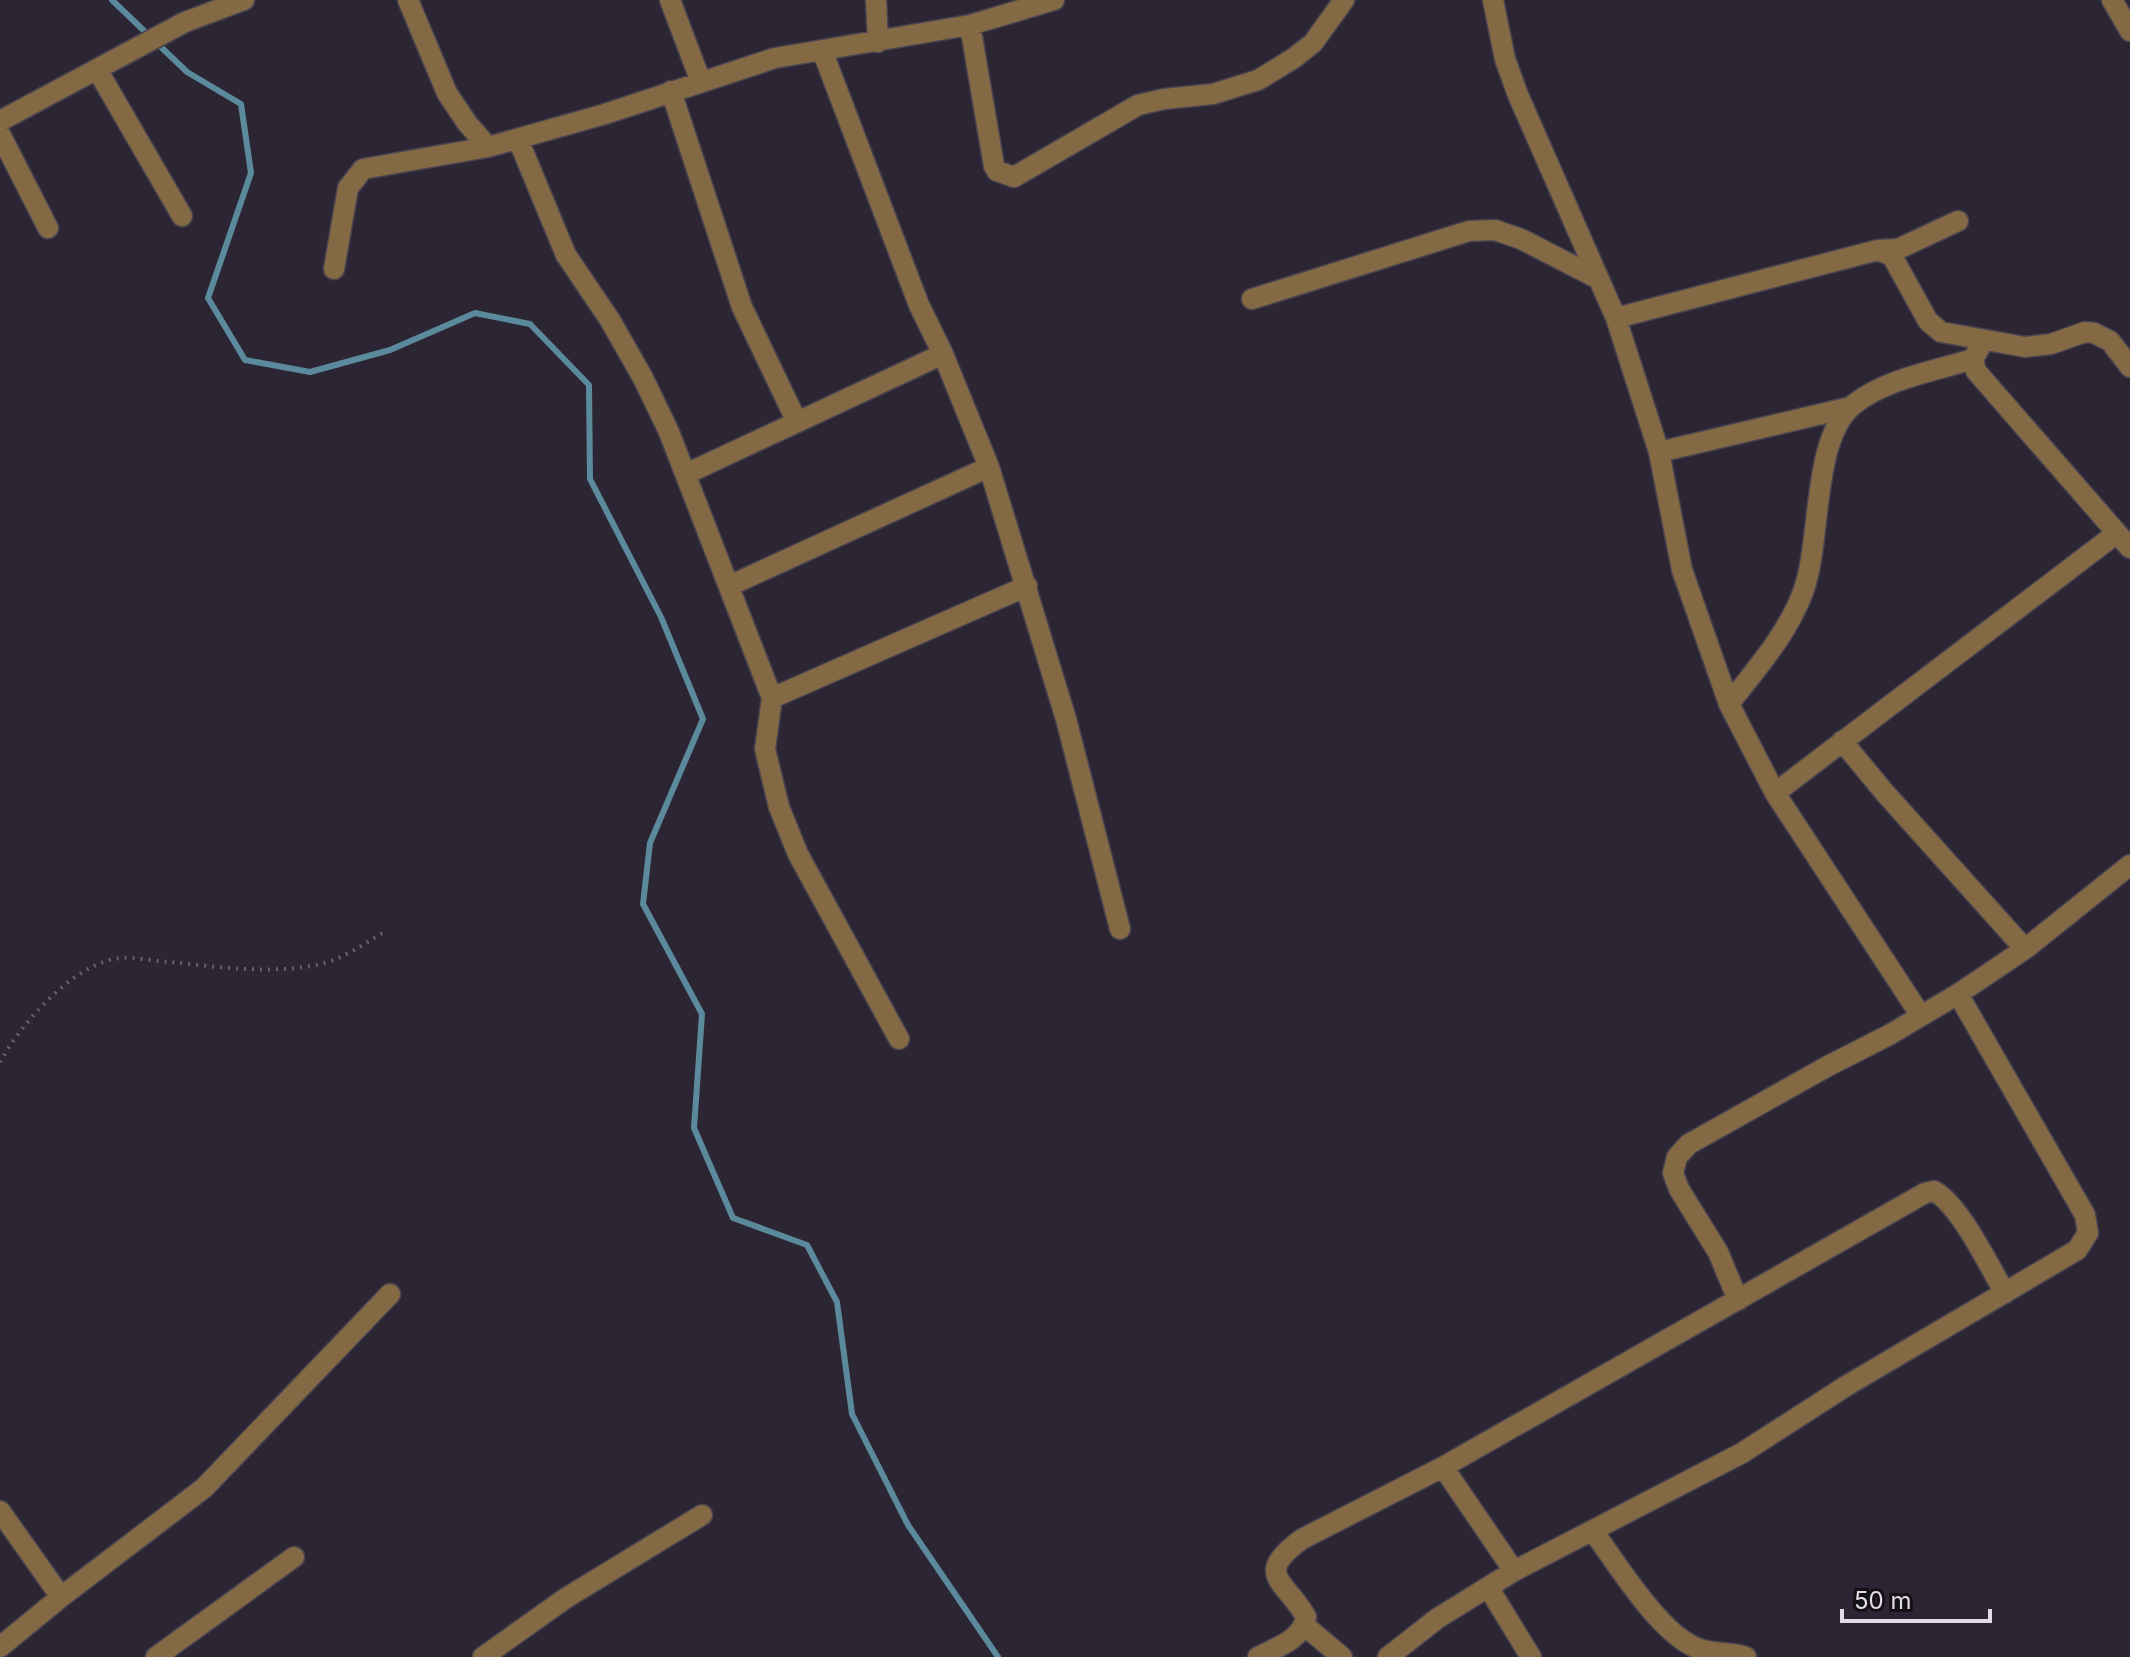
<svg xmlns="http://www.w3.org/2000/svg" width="2130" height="1657" viewBox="0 0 2130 1657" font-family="Inter,sans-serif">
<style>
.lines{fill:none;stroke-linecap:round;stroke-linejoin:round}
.stream{stroke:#5b8a9d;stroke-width:6}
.minor-casing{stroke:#49424f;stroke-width:23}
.path{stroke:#67616d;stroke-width:4;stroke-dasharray:2 6;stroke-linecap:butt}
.minor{stroke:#836a45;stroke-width:20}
</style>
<rect width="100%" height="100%" fill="#2c2533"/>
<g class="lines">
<path class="stream" d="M112,0L187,72L241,104L251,173L208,298L245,360L310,372L390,350L475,313L530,324L589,385L590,479L661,617L703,719L650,843L643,904L702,1014L694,1128L733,1218L807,1245L837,1302L852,1414L908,1525L998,1657"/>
<g class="minor-casing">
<path id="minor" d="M408,0L447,93L467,123L488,147L605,114L775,58L970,25L1054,0
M670,0L701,82
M876,0L878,42
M1493,0L1505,59L1518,95L1616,318L1659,452L1682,570L1729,704L1775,793L1921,1016
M2112,0L2130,31
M970,25L994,166L997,171L1014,177L1138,105L1164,99L1213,94L1258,80L1294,58L1313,43L1344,0
M822,50L919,305L943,354L989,467L1066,719L1120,929
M98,71L182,216
M671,91L742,307L797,422
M0,121L185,22L244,0
M0,134L48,228
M518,139L566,255L610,320L643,378L669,432L772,698L765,749L779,807L798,854L899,1039
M1878,250L1898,249L1958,221
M334,269L348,188L363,169L488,147
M1252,299L1469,231L1495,230L1521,239L1597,278
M1616,318L1878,250L1892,256L1928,321L1941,332L2025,347L2051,344L2085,332L2094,333L2110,341L2130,367
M1979,349L1973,359L1976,371L2130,548
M1659,452L1851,407
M686,474L943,354
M731,585L989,467
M772,698L1027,586
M1729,704C1756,669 1787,635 1803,592C1822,542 1811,440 1853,405C1885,379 1935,371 1973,359
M1842,741L1885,793L2025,949
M1775,793L2117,533
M1738,1300L1718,1252L1679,1189L1673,1173L1677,1157L1689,1144L1828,1066L1889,1035L1958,994L2025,949L2130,865
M1443,1467L1514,1571
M0,1511L61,1597
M1593,1531C1617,1564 1660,1634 1697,1648C1713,1655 1730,1651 1746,1657
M1488,1587L1531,1657
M1304,1625L1342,1657
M0,1647L61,1597L204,1488L390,1294
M156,1657L294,1557
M483,1657L566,1598L702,1515
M1258,1657C1277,1647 1302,1640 1306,1617C1286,1580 1252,1576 1302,1539L1443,1467L1925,1193L1934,1191C1960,1205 1989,1266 2005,1293
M1388,1657L1438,1618L1514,1571L1742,1453L1846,1386L2077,1250L2088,1233L2085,1215L1958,994"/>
</g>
<path class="path" d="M0,1062C21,1024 74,962 121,958C136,957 154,961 170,962C219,967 272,975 321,964C345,958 365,943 386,931"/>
<use href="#minor" class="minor"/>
</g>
<path d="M1842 1609v12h148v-12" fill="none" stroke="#e0dbe4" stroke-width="4"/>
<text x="1854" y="1609" font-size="24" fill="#e0dbe4" stroke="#131016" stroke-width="6" paint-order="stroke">50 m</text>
</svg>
